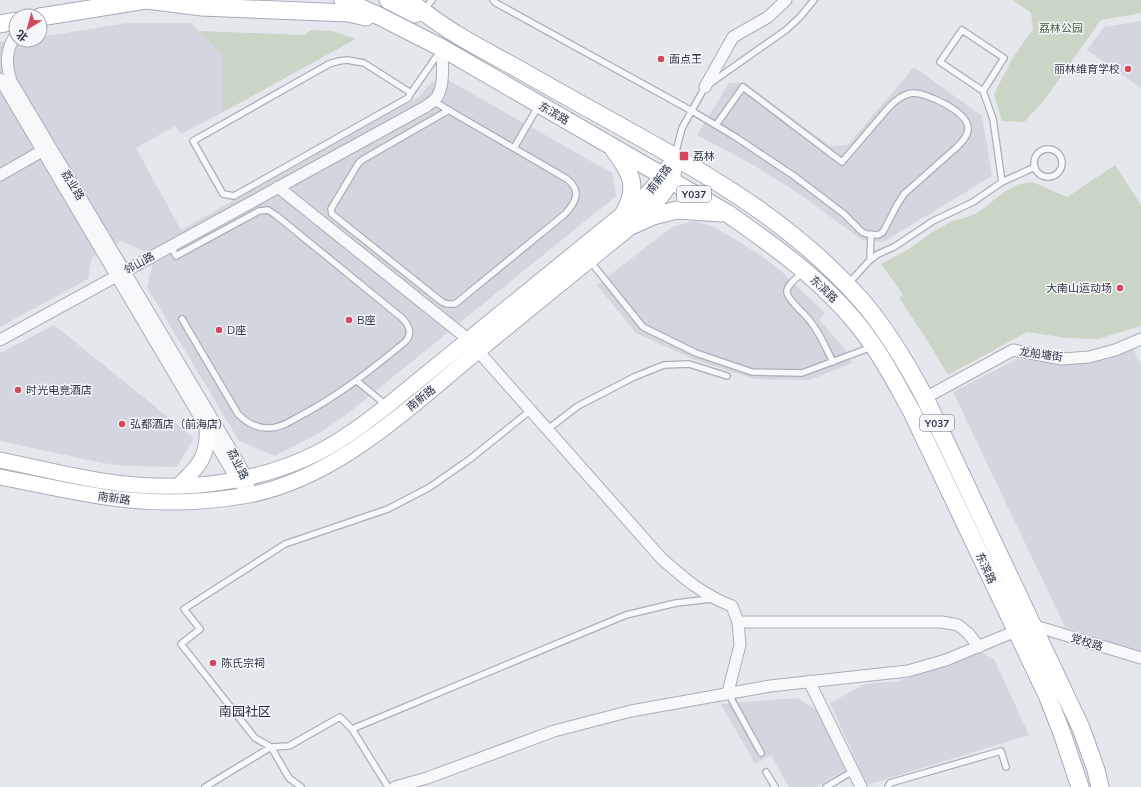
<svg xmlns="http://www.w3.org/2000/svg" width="1141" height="787" viewBox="0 0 1141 787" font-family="Mulish,'Noto Sans SC',sans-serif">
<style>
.built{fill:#d2d6de}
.green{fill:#c9d6c5}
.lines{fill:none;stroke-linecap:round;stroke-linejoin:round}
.service-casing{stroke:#a9aeb7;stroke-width:8}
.minor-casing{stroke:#a9aeb7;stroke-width:13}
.secondary-casing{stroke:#a9aeb7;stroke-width:17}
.primary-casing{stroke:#a3abb8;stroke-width:19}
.service{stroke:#f7f8fa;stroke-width:5.5}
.minor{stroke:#f7f8fa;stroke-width:11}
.secondary{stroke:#fff;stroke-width:15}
.primary{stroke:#fff;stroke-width:17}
.poi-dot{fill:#d1495b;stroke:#f4f6f9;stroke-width:1.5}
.labels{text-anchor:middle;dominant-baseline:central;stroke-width:3;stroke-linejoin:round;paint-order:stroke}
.shield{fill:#f4f6f9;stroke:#676e7b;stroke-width:1}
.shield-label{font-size:10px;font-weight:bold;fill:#2b3445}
.park-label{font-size:11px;fill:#3f6138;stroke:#f4f6f9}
.poi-label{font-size:11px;fill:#2b3445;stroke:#f4f6f9;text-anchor:start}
.street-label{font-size:11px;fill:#2b3445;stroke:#f4f6f9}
.quarter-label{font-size:13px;fill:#1d2536;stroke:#f4f6f9}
</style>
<rect width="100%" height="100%" fill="#e4e7ec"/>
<path class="built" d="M1141,21V88L1087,50L1104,27Z
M128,23H191L223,56V112L181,134L175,126L136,148L181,230L419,97L432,82L448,80L612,173L616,196L346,415L321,432L275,456L239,441L147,287L152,267L144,251L121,241L92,257L88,279L0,327V42L17,40H40V37Z
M914,67L982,116L992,176L883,242L862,240L798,193L755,166L697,135L729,83L744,82L830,146L848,145Z
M693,221L711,226L730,236L760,255L781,271L825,313L819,320L846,350L852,363L810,380L754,379L695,360L636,333L597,285L672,227Z
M54,325L194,438L177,467L127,466L102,463L0,441V353Z
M1133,349L1141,365V653L1065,627L953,392L1017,359L1071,364Z
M981,652L994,659L1029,735L867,785L830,703L865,684L899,681Z
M797,698L817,710L845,770L816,787H789L771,755L755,764L721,704Z"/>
<path class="green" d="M1013,0H1141V13L1101,20L1043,102L1024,122L1002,121L994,94L1012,59L1033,29L1031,13Z
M311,30L332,31L356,39L223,112V56L199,31L304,35Z
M1115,165L1141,205V326L1098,339L1068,338L1027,332L948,375L927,340L899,298L903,295L881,264L909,249L931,233L952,221L965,218L979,212L1004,192L1019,184L1033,182L1067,197Z"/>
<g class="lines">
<g class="service-casing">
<path id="service" d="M493,0L496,3L692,111L734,136L794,176L844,214L862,232L867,234L878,235L883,232L897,205L904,194L957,147C962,142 968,136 968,129C969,112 927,93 913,93C903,94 896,100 889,107L842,162L743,87L716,125
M423,11L432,0
M347,60L364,63L411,93L408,98L234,196L223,194L193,141L329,64L339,61Z
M983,91L940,62L962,30L1004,58L983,91L993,119L1002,182
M411,93L441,50
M433,101L567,179C582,191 576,202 565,214L455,304H447L442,302L332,214L331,209L358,164L362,160L449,110
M514,148L539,105
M1034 163a14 14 0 1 1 28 0a14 14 0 1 1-28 0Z
M675,155L682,128L705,87L786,30L800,17L814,0
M171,246L176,256L259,211L268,210L277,216L402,318C409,325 413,334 405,342C371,370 337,397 298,417C289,422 280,428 270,428C257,429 247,423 238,414L182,319
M870,260L871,234
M590,261L643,327L696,353L752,372L802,373L872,347
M803,272C798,277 787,285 787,291C786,297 799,309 803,313C817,327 824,344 833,362
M848,284L870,260L878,254L894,247L933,221L973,202L1002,182L1035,167
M357,381L386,405
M548,429L578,406L634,377L664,365L689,364L727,376
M728,693L761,753
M352,729L388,787
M766,772L775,787
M205,787L271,747L289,746L340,717L352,729L626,615L676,603L711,599
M301,787L289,778L271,747L255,738L181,644L200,629L184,609L285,544L388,509L430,487L470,459L531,410
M826,787L853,771
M888,787L890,783L1001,751L1006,767"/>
</g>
<g class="minor-casing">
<path id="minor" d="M16,35C5,50 6,64 11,81L234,455L247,478L250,494
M0,79L237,480L241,485
M705,87L733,37L768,17L786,0
M0,175L42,151
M278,187L469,340
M0,340L425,107C429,104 434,101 437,97C445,85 442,62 442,48
M478,351L662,559C686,580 702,594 732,606L738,622H942L958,625L968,633L979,647
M925,398L1013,350L1062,359L1089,357L1115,350L1141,339
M1032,625L1141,658
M809,681L861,787
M728,692L740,645L738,622
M395,787L427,778L554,731L631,711L770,686L908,671L946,660L1016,631"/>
</g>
<g class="secondary-casing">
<path id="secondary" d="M0,460C41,468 83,480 125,484C190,491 261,482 319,452C344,439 365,423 387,406L646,195L654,186L669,166
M0,477C43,485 86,496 129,500C169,504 209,502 249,495C339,477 408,408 477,352C529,309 581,267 633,225C647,210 666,197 673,176C674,170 674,163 675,157
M178,486C198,468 209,456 207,427"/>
</g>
<g class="primary-casing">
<path id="primary" d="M147,0L202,7L349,13L366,17
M343,0L379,16L442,48L727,213C780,250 833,288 870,341C886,363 898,387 911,410L1047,695L1062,733L1080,787
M388,0L415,14
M407,0C423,11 439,24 456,34C477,47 499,58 520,70C562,94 604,117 645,140C726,185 799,230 861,300C887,330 907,364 925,398L1081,728L1096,770L1100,787
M40,17L146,0
M0,24L16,21
M614,150C632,173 639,188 623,215
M633,225L653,216L677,210L721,213"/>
</g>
<use href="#service" class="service"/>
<use href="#minor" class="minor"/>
<use href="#secondary" class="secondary"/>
<use href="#primary" class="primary"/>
</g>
<g class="poi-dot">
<circle cx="661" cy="59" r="4"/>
<circle cx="1128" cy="69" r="4"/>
<rect x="679" y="151" width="10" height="10" rx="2"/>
<circle cx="1120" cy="288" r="4"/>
<circle cx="349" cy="320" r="4"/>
<circle cx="219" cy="330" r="4"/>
<circle cx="18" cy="390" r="4"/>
<circle cx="122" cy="424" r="4"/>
<circle cx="213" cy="663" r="4"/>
</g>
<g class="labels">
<g class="shield">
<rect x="677" y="186" width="34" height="16" rx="3"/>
<rect x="920" y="415" width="34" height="16" rx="3"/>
</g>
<g class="shield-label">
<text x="694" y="194">Y037</text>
<text x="937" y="423">Y037</text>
</g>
<g class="park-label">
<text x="1061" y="28">荔林公园</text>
</g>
<g class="poi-label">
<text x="669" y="59">面点王</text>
<text x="1120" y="69" text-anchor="end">丽林维育学校</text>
<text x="693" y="156">荔林</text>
<text x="1112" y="288" text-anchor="end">大南山运动场</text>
<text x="357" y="320">B座</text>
<text x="227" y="330">D座</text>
<text x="26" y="390">时光电竞酒店</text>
<text x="130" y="424">弘都酒店（前海店）</text>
<text x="221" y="663">陈氏宗祠</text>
</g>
<g class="street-label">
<text transform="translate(554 113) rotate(30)">东滨路</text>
<text transform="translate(659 179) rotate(-53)">南新路</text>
<text transform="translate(73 185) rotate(59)">荔业路</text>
<text transform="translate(139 263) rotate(-29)">邻山路</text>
<text transform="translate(824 289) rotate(44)">东滨路</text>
<text transform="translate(1041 354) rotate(8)">龙船塘街</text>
<text transform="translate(421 398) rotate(-39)">南新路</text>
<text transform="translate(238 464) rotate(63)">荔业路</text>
<text transform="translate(114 498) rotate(7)">南新路</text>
<text transform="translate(986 568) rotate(65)">东滨路</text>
<text transform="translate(1087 642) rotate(17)">党校路</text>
</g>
<g class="quarter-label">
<text x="245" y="711">南园社区</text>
</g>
</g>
<g transform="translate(28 28) rotate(217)"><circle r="19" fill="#f4f6f9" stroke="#a4a8b1"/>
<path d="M0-3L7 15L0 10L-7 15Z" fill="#d1495b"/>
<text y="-6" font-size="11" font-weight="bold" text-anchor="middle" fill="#2b3445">北</text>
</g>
</svg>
